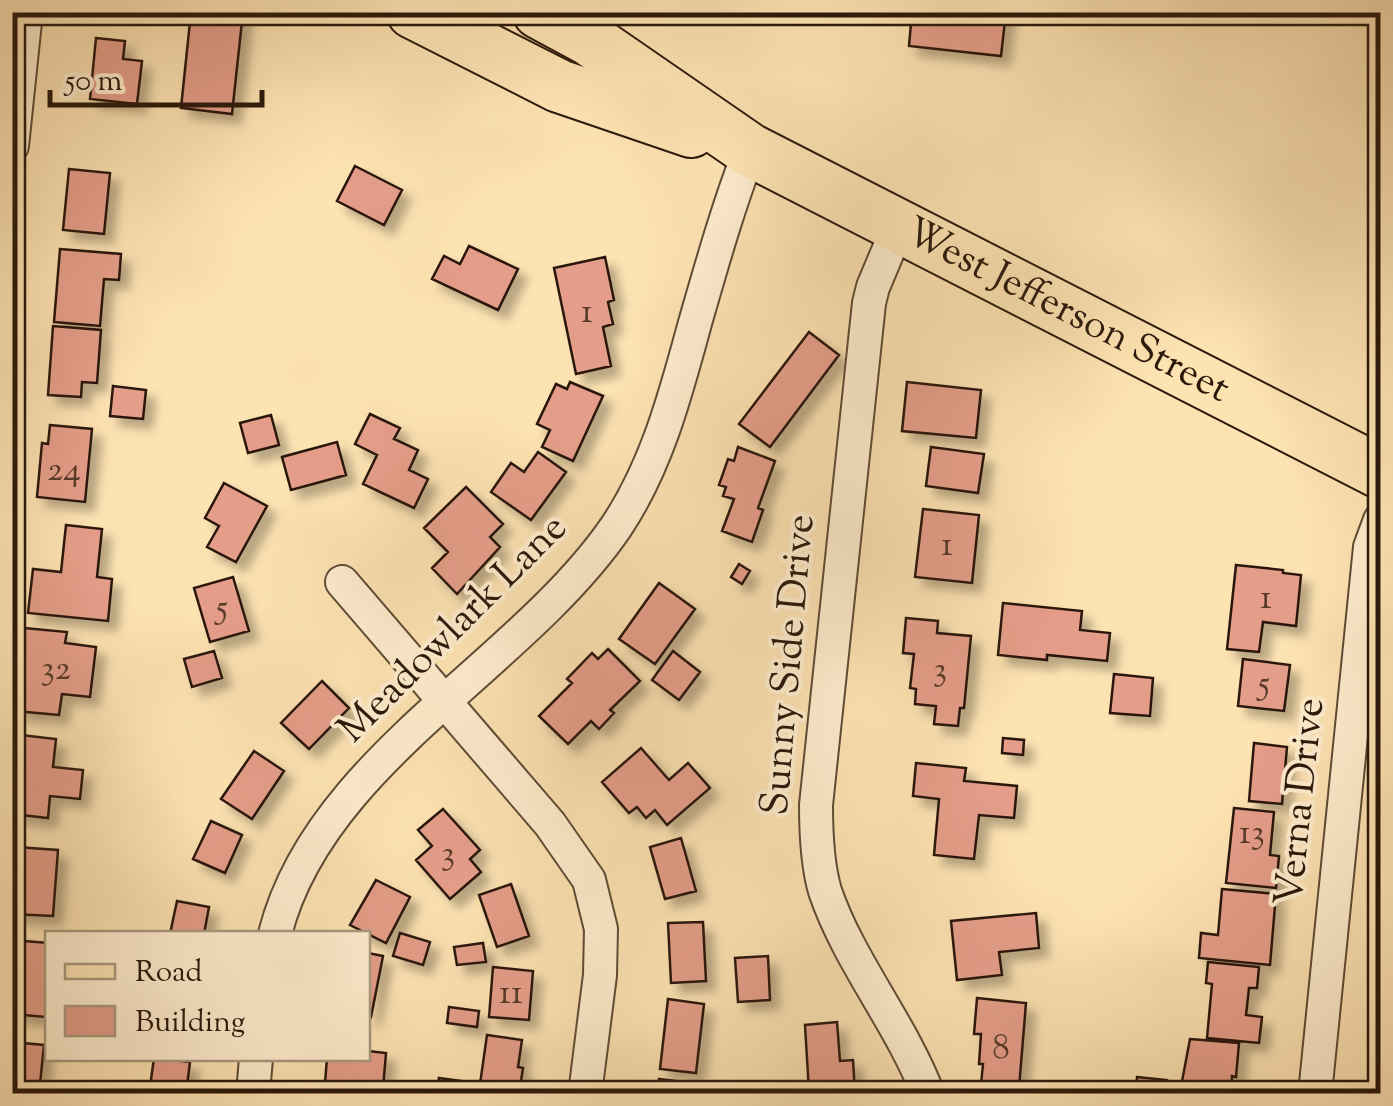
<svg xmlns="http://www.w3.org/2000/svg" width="1393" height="1106" viewBox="0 0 1393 1106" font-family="'Sorts Mill Goudy',serif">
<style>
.building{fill:#e49d89;stroke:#2a190b;stroke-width:2.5;filter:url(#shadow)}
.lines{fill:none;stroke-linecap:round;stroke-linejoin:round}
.street-casing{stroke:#5f4b35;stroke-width:36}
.primary-casing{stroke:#2a190b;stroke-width:56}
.street{stroke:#feeccd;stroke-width:32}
.primary{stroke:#fde2b2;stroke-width:52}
.labels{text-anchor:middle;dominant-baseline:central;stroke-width:8;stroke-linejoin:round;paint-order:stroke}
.number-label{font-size:35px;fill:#583a2a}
.street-label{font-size:40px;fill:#2a190b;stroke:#feeccd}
</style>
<defs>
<filter id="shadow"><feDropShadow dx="9" dy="9" stdDeviation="5" flood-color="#0004"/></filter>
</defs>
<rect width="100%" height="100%" fill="#fde2b2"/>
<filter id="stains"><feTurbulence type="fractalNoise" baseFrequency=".002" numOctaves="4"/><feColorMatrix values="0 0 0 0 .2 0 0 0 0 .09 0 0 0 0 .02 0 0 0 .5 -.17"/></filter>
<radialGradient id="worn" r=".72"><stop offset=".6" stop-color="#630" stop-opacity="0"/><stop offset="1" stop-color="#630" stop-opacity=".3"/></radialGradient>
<path class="building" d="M191,12H243L232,114L181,108Z
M912,12H1006L1001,56L909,46Z
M96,38L125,41L123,59L142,61L137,104L90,99Z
M355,166L402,190L384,225L337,201Z
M69,169L110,173L104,234L63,230Z
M469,246L518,269L498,310L432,279L444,256L460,264Z
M60,249L121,254L119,280L104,279L100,326L54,322Z
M605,257L614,300L608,302L613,324L603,327L611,366L576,374L554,268Z
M53,326L101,330L97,383L82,382L81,397L48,395Z
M809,332L839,355L770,447L739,424Z
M570,382L603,396L573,461L542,447L550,430L537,424L556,384L567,389Z
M907,382L981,390L976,438L902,431Z
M113,386L146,390L143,419L110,416Z
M370,414L400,428L394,439L418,450L409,470L428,479L414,508L363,484L377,455L355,444Z
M271,415L279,445L248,453L240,423Z
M50,425L92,429L85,502L37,497L42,443L48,444Z
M337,442L346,475L291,490L282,457Z
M738,447L775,461L758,508L763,510L752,542L722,531L734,499L723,496L726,487L719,485L728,459L734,461Z
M931,447L984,454L978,493L926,486Z
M538,452L566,472L531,520L491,492L511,463L524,472Z
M224,483L267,506L236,562L207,547L219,526L205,518Z
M466,487L503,524L490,537L500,547L457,594L432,568L448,552L424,528Z
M923,509L979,515L972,583L915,577Z
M66,525L102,529L97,577L112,579L108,621L28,613L33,569L61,572Z
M739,564L750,571L742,584L731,577Z
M1236,565L1283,570V573L1301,575L1296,626L1263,622L1259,652L1227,649Z
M233,577L249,631L210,642L194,588Z
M659,583L695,609L655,664L619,639Z
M1003,603L1082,611L1080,630L1110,633L1107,661L1047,655V660L998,655Z
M906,618L938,621L937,633L971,636L964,708H960L958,726L934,724L936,706L915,704L916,689L910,688L914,654L903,653Z
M24,628L67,632L65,643L96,647L90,697L62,694L59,715L15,711Z
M608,649L640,681L610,710L614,713L599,729L591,721L568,744L539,716L572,683L567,679L592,653L598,659Z
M214,651L222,678L192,687L184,659Z
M673,651L700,672L679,700L652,680Z
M1243,659L1290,665L1284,711L1238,706Z
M1114,674L1153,678L1150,716L1110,713Z
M322,681L349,708L309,749L281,723Z
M12,734L56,739L53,767L83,770L80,799L50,796L48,818L12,814Z
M1003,738L1024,740L1023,755L1002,753Z
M1254,743L1287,747L1282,804L1249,801Z
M641,748L669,780L688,763L710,788L667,825L655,810L646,818L637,807L629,813L602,782Z
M254,751L284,771L252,819L221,799Z
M916,763L966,768L964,781L1017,786L1014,818L979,815L974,859L934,855L939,799L913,796Z
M1234,808L1274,812L1270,855L1279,856L1276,888L1226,883Z
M443,809L480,850L470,859L481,872L450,899L416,860L432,846L418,830Z
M211,821L242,835L225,873L193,859Z
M681,838L696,891L665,899L650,847Z
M16,847L58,850L53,916L12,914Z
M376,880L410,897L386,943L350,925Z
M511,884L529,936L497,947L479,895Z
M1222,889L1276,894L1270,965L1199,958L1201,933L1218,935Z
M177,901L209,907L204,934H170Z
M1036,913L1039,948L999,952L1002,975L957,980L951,921Z
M703,922L706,981L671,983L668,923Z
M400,933L430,942L423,965L393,956Z
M12,940L48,943L46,1017L12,1014Z
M483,943L486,962L457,965L454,947Z
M368,953L383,956L371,1017L368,1016Z
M768,956L770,1000L738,1002L735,958Z
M1208,962L1259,967L1257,988H1249L1246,1015L1262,1017L1259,1043L1207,1038L1212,984L1206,983Z
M493,967L533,971L529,1020L489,1017Z
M977,998L1026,1003L1019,1088L981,1085L983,1064H979L981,1034H974Z
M668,999L704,1004L696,1073L660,1069Z
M449,1007L479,1011L477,1027L447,1023Z
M837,1022L840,1061L853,1060L855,1094H797L809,1092L805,1025Z
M487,1035L522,1040L518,1067L523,1068L519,1094L479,1091Z
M1190,1039L1239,1043L1236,1077L1232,1076L1231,1094L1180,1092Z
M12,1042L44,1045L39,1094H12Z
M368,1051L386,1053L383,1088L325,1083L327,1058H368Z
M154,1058L190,1062L186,1094H149Z
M1137,1077L1167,1080L1166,1094H1136Z
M439,1078L469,1082L467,1094H437Z
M659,1079L694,1083L693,1094H657Z"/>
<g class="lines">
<g class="street-casing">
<path id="street" d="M12,146L26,12
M899,225L873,287L869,303L816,805C816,833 817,864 825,891C849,962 901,1023 928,1094
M342,582L550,824L589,880L601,929L600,975L585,1094
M275,934C318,762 520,667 616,527C657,466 676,393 695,323C712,264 728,207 750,150
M253,1094L256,1058
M1315,1094L1370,547L1380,520"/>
</g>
<g class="primary-casing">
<g id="primary">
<path d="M413,12L559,86L691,131"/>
<path id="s1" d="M539,12L589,39L750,150L1380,472"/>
</g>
</g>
<use href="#street" class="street"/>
<use href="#primary" class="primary"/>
</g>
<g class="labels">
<g class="number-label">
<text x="587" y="313">1</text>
<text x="64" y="471">24</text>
<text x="947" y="546">1</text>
<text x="1266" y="599">1</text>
<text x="222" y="609">5</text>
<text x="56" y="670">32</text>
<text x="940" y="671">3</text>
<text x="1264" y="685">5</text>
<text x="1252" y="834">13</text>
<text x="448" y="855">3</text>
<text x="511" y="994">11</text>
<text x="1001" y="1049">8</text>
</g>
<g class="street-label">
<text stroke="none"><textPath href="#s1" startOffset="608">West Jefferson Street</textPath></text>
<text transform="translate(454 630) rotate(-45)">Meadowlark Lane</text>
<text transform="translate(790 665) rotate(-85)">Sunny Side Drive</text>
<text transform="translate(1302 802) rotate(-84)">Verna Drive</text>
</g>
</g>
<rect width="1393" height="1106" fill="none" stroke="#fde2b2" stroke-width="50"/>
<rect x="15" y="15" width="1363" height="1076" fill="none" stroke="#2a190b" stroke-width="5"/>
<rect x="25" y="25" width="1343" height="1056" fill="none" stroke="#2a190b" stroke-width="2.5"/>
<rect x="45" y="931" width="325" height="130" fill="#feeccd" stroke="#a9987f" stroke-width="2.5"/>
<rect x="65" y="964" width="50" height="15" fill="#fde2b2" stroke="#a9987f" stroke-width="2.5"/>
<text x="135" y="981" font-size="30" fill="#2a190b">Road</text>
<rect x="65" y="1006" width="50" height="30" fill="#e49d89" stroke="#a9987f" stroke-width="2.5"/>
<text x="135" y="1031" font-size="30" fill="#2a190b">Building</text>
<path d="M50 90v15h212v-15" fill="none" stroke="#2a190b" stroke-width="5"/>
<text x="65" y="90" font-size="30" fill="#2a190b" stroke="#feeccd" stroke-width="8" paint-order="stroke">50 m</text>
<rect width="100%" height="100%" filter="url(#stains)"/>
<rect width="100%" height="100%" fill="url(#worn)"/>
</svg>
